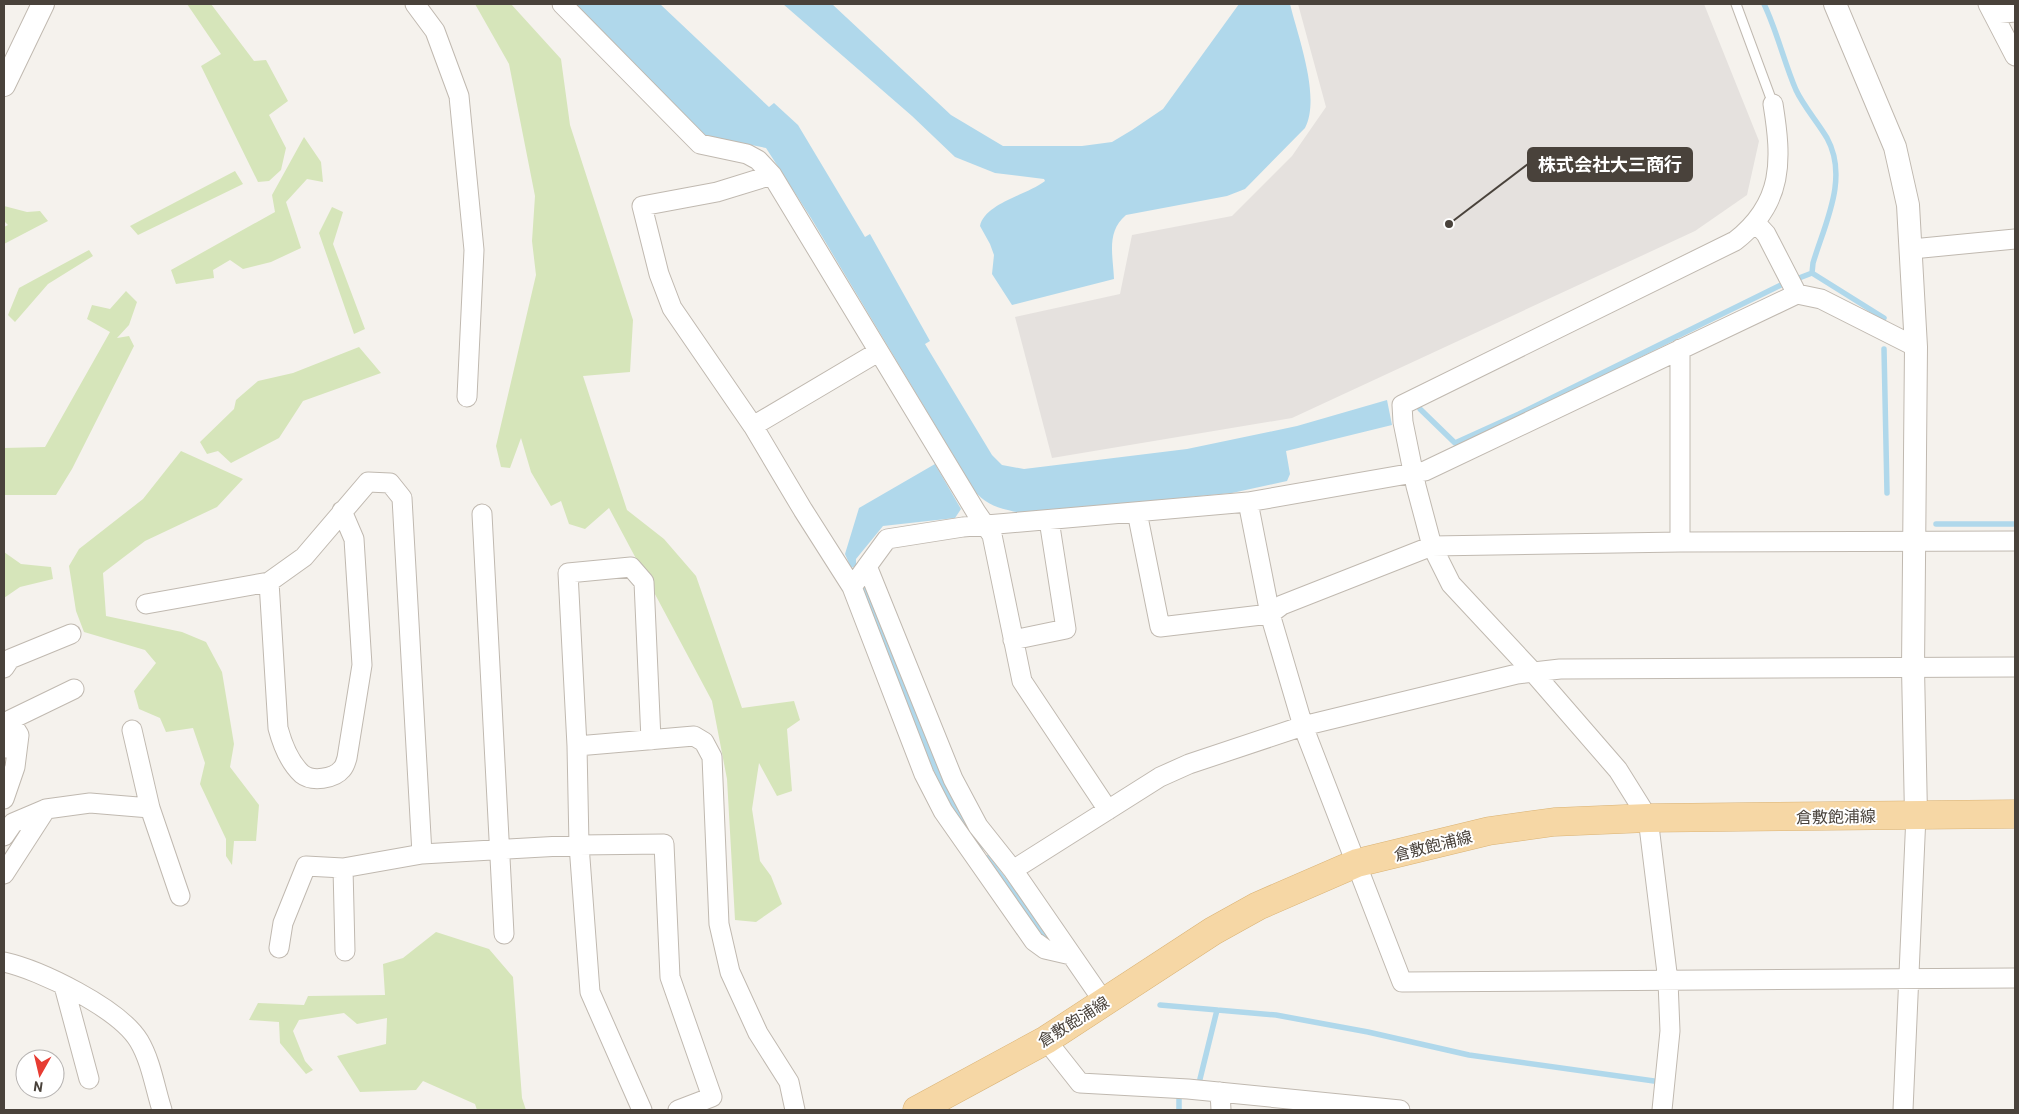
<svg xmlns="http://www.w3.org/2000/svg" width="2019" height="1114" viewBox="0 0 2019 1114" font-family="Barlow,'Noto Sans JP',sans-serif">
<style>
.industrial{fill:#e5e1de}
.green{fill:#d6e5ba}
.water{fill:#b0d8eb}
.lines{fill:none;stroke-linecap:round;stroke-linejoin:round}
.stream{stroke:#b0d8eb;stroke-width:5.5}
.service-casing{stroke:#c0b9b0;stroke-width:11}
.minor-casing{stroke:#c0b9b0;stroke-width:21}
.tertiary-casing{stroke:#c0b9b0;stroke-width:24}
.primary-casing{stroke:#dab375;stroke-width:29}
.service{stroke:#fff;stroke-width:9}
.minor{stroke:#fff;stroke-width:19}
.tertiary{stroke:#fff;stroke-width:22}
.primary{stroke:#f6d7a5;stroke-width:28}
.labels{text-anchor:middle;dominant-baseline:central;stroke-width:4;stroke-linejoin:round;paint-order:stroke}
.street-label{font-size:16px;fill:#49423b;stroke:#fff}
.leader{fill:none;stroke:#49423b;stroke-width:2}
.callout-dot{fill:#49423b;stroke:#fff;stroke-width:2}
.callout{fill:#49423b;stroke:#49423b;stroke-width:2}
.callout-label{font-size:18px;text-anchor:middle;font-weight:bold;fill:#fff}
</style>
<rect width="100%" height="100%" fill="#f5f2ed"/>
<path class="industrial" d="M1298,4H1704L1759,141L1747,195L1695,231L1292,418L1052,458L1015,317L1120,294L1132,235L1232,216L1292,156L1326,107Z"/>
<path class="green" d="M187,4H211L254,61L266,60L288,101L269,115L286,148L281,170L269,181L258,182L201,66L221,54Z
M475,4H511L561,59L570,125L633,320L630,372L583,376L627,510L664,539L696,576L742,708L794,701L800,720L787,729L792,791L777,796L759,763L752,809L760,861L771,876L782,904L756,922L735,920L727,779L712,701L609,508L585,529L569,524L561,501L551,506L531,472L521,438L510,468L501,467L496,446L536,275L532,241L535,196L509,64Z
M304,137L321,162L323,182L307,179L286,202L301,248L271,262L243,269L230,260L213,270L214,278L176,284L171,270L275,212L272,195Z
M235,171L243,184L138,235L130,226Z
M4,206L27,212L40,211L48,221L4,244V227L8,225L4,221Z
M332,207L343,212L333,244L365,329L354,334L319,233Z
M89,250L93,256L48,284L15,322L8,315L19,288Z
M126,291L137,302L129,325L117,338L129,336L134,346L72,469L56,495H4V448L45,447L110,332L87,319L92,305L110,309Z
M359,347L381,373L303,401L279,438L231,463L218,451L207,454L200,442L234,409L236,400L258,381L293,373Z
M181,451L243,479L217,507L145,541L103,573L106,616L182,632L206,642L222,672L234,744L230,767L259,805L256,841H234L232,865L226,856V839L200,784L205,763L193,728L166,732L160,718L139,709L134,691L156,663L145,650L84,632L76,611L69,566L79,549L143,499Z
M4,552L21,564L51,567L53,579L20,587L4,598Z
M436,932L489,949L513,977L522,1098L526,1110H477L475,1104L423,1081L416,1090L360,1092L337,1056L386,1044L387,1018L357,1024L344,1013L299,1020L293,1031L305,1061L313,1070L306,1074L280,1043L279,1022L249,1020L258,1003L304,1005L308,996L385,995L383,964L403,958Z"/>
<path class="water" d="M574,4H660L769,107L774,103L798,125L865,237L870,234L930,341L925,344L992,455L1002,465L1024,469L1187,449L1297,426L1387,400L1392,425L1286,451L1290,474L1287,481L1232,493L1021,513C1002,509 986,506 974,490L811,218L766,148L701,135Z
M783,4H832L951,115L1003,146H1082L1112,142L1132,130L1163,109L1239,4H1290C1298,37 1321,97 1305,128L1245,189L1227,196L1126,215C1106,232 1113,255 1114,279L1012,305L992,274L994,255L990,244L980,226C985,203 1027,195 1045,181L1044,179L995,173L955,157L912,116Z
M935,464L961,509L955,518L883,526L856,559V566L851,568L845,554L859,508Z"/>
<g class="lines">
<path class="stream" d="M1764,4C1777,31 1784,62 1796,90C1804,107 1817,121 1827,138C1849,178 1825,223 1813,263L1812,273L1884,318
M1884,349L1887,493
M1420,409L1455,443L1519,414L1781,285L1812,273
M1936,524H2015
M861,582L935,767L954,806L980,849
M987,858L1048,938
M1160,1005L1276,1015L1368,1032L1469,1055L1654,1081
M1200,1079L1217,1010
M1179,1110V1099"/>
<g class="service-casing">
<path id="service" d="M1736,4L1773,104"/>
</g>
<g class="minor-casing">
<path id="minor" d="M415,4L435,31L459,96L474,250L467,397
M562,4L700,144L747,154L758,160L772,175L976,512L992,535L1022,681L1108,810
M1988,4L2015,56
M1994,14L2015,12
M772,175L717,192L642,206L659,274L672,308L753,426L803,510L852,587L924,774L943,811L1034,941L1045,949L1071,955
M1755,222L1766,234L1797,294
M1912,249L2015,239
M1680,349V542
M753,426L878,352
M1248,502L1270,614L1303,726L1402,982L2015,978
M1137,512L1160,627L1270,614L1282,605L1432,546L1680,542L2015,541
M482,514L504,934
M867,566L953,779L978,826L1013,870L1104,1002
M269,582L278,728C282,743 290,763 302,774C312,782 334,779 342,769C345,766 346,761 347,758L362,665L354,539L342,511
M852,587L887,539L963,527L1248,502L1425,471L1797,294L1821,299L1916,347
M146,604L269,582L304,557L368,482L390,483L402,498L422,854L579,845L664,844L670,977L712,1097L678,1110
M1013,640L1066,629L1049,520
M4,668L10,659L71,634
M132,730L150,808L180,896
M577,746L568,573L631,567L644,582L651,740
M4,748L10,720L74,689
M4,799L15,767L19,735L11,722
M4,836L13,823L46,809
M343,868L345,951
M1013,870L1160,777L1189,764L1303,726L1517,674L1560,669L2015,667
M4,874L46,809L90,803L150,808
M279,948L283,923L306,866L343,868L422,854
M4,962C40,970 119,1008 139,1041C151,1061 155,1088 162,1110
M64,986L89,1079
M1046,1040L1080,1083L1188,1089L1400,1110
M1220,1092L1221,1110
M642,1110L590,992L579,845L577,746L694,736L704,742L712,757L719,924L730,972L758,1033L789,1082L795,1110
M1662,1110L1670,1031L1668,981L1648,818L1618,770L1533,672L1451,584L1432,546L1416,486L1403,422L1402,405L1735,241C1784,203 1782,160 1773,104
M1903,1110L1916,815"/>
</g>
<g class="tertiary-casing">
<path id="tertiary" d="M1835,4L1895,147L1908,205L1916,347L1913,668L1916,815
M4,85L43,4"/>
</g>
<g class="primary-casing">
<path id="primary" d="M917,1110L1046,1040L1213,931L1258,906L1357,863L1489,831L1554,822L1648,818L2015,814"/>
</g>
<use href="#service" class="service"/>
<use href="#minor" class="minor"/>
<use href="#tertiary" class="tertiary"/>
<use href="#primary" class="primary"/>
</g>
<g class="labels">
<g class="street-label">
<text transform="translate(1836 816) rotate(-1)">倉敷飽浦線</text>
<text transform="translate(1433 845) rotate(-14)">倉敷飽浦線</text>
<text transform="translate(1073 1021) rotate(-32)">倉敷飽浦線</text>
</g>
</g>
<path class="leader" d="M1449 224L1528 164"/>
<circle class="callout-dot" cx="1449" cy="224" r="5"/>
<rect class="callout" x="1528" y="148" width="164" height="33" rx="5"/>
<g class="callout-label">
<text x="1610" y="171">株式会社大三商行</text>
</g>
<rect width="2019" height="1114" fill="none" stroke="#49423b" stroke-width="10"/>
<g transform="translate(40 1074) rotate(188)"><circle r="24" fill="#ffffff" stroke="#b6b3b1"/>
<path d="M0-4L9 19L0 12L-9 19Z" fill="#e73c32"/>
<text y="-8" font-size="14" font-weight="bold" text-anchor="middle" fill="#49423b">N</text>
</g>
</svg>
